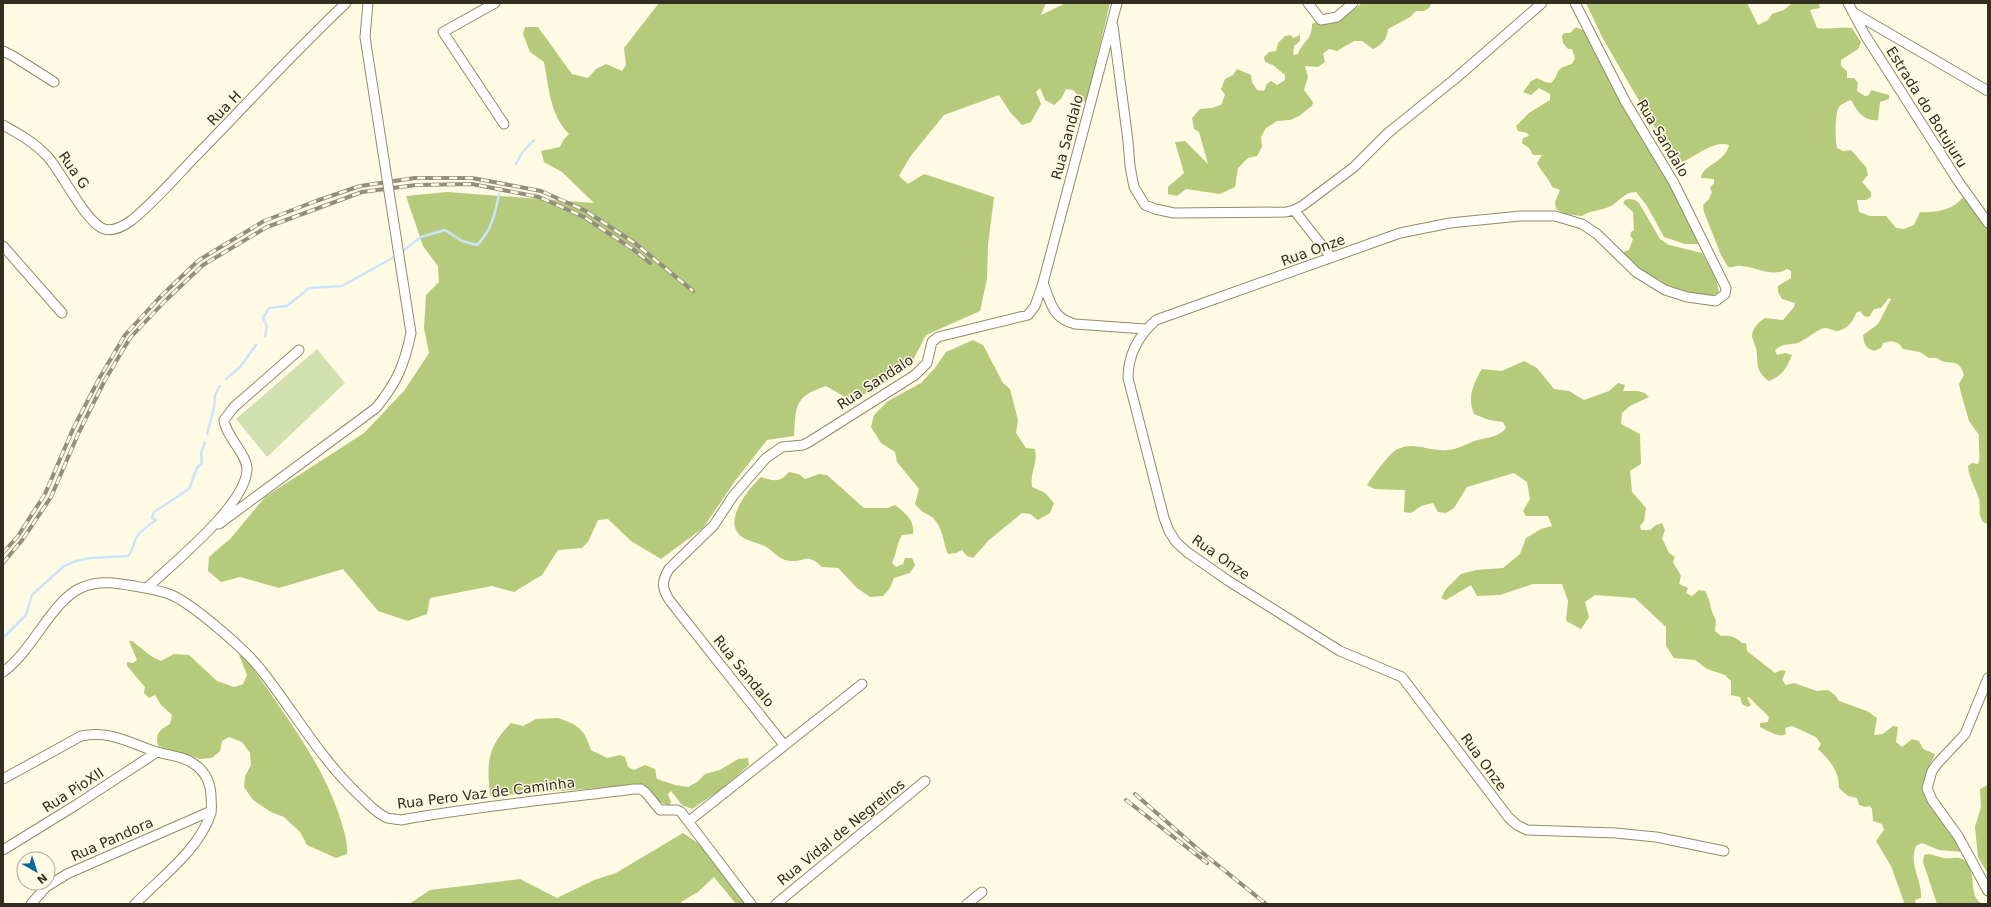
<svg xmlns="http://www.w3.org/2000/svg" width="1991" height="907" viewBox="0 0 1991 907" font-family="'DejaVu Sans',sans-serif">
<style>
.green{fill:#d2e0af}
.forest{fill:#b5ca7a}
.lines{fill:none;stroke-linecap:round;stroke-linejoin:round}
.stream{stroke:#cbe4fc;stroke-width:2.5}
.minor-casing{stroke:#938b69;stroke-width:11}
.minor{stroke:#fff;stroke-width:9}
.rail-casing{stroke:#938f7d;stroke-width:4}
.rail{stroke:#fffae3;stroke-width:2.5;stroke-dasharray:8;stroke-linecap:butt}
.minor-bridge-casing{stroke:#938b69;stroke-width:11;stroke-linecap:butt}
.minor-bridge{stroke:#fff;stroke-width:9}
.labels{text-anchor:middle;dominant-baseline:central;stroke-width:3;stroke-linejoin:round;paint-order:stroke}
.street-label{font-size:14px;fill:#322e20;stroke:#fffae3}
</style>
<rect width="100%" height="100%" fill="#fffae3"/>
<path class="green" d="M317,349L345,383L267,457L236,419Z"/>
<path class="forest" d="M659,3H1046L1041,15L1066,3H1110L1086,103L1073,90L1066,89L1061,99L1054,105L1045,100L1040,88L1036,92L1041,104L1031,122L1022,125L1010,112L999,95L944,115L910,157L899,176L908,184L924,174L994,197L988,245L987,279L980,311L926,335L911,364L872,392L847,398L826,386C794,397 796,405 794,436L767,440L735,481L703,528L661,559L631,541L608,519L598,520L588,542L582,548L558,550L542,575L514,592L492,586L430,598L427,614L408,621L378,611L343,569L279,588L240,577L221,582L208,571L209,557L231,538L265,497L364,433L404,391L429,353L424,328L426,295L439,282L438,266L423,246L406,196L447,192L594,203L562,172L544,162L541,151L560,147L564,139L569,134C550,115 549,88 544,62L530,52L523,34L525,27H538L572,74L588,78L596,69L606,64L622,71L626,65L624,48Z
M1362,3H1431L1430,7L1424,11H1416L1410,17L1388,29C1387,39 1382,45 1373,49L1362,41H1354L1337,51L1329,49L1323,54L1325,62L1318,67L1305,66L1308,77L1304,90L1313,102L1312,106L1299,116L1290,120L1277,121L1266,128L1261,137L1262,147L1257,156L1248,158L1238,168L1235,187L1220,194L1186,189L1177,196L1168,194V187L1184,173L1175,142L1185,141L1208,164L1199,132L1194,129L1192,118L1200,109L1212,108L1221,105L1225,95L1221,89L1225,79L1233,75L1237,69L1251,75L1252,82L1257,90L1264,91L1267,84L1271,81L1277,85L1285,80V75L1273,65L1265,62L1264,57L1269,52L1276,51L1278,43L1285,36L1291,35L1293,38L1300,35V41L1294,46L1293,55L1298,54C1303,40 1312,41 1312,24L1316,22C1334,26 1349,14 1362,3Z
M1586,3H1747L1758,25L1768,20L1772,14L1784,10L1792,3H1819L1820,8L1810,10L1817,28C1830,30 1839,26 1852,28L1861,42L1858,49L1841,60V66L1847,71V78H1854L1858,83L1857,91L1865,96L1869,95L1871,90L1889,95V99L1880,102L1878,120C1864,122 1857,111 1851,100C1846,102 1840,104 1838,109C1835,117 1835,140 1837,148L1843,151L1851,150L1866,167L1868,175L1862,182L1871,192V197L1866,200H1857L1859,212L1870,216H1886L1896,228L1904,229L1914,225L1920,212C1935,213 1953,210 1962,198L1966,199L1988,227V524C1985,523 1982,522 1981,518C1978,513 1981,505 1979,499C1976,488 1969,479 1968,466L1972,463L1978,464C1981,458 1978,443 1979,435L1969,421L1961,393L1959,384L1964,375C1958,355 1949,368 1937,358H1929L1920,352L1903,349C1899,341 1892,340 1883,343L1881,348L1874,351C1865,348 1864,344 1863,335L1878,324L1891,299L1889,298L1881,308L1874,309L1869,317L1864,316L1860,311L1856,313C1854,321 1846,330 1837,331C1833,331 1829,328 1825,328C1817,329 1804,341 1798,343C1789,345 1783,343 1775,350L1777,355L1785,353L1792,355C1787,368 1782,376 1769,381C1754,370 1759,363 1756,348C1755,344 1752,339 1752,335C1753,327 1759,322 1765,318L1783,320L1794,307L1795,303L1782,299L1778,292V286L1791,278V271L1787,269C1772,278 1757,267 1741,266C1736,265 1733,268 1728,267L1721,255L1704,212L1703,205L1709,199L1712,192L1710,188L1714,183V179L1701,178C1702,165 1725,163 1729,145C1713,140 1696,157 1682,162L1666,147L1602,37Z
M1576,27L1585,31L1653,151L1700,244H1685L1664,237L1647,206L1636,192C1624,192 1620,201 1611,206C1602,211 1591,210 1582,216L1565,214L1556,209L1555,202L1560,190L1552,187C1549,178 1541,172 1537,163L1542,155H1533L1529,148L1522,143L1523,138L1529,136L1527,133L1518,131L1516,126L1529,113L1550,100V94L1539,88L1531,95L1523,92L1531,81L1537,78L1545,82L1551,83C1562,73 1551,70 1572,64L1575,58L1572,49H1568L1563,43L1562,36L1564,33H1570Z
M1629,199L1635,200L1639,203L1660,239L1669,245L1702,253L1716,279L1719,292C1706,303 1669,290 1659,279H1653L1623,255V252L1629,250L1633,239L1630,236L1631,232L1634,230L1633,212L1623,203L1625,200Z
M973,340L983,345L1003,383L1010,389L1018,420L1016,433L1026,448L1035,449C1038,465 1030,471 1032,487L1045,493L1054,503L1050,513L1038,520L1030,514L1022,513L988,541L973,558L967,556L962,550L956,553L948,554C943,543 943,527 933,518C925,512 923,514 915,504L919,489L897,462L895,452L881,443L871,427L874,415L888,401L921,383L935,368L946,352Z
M1524,361L1537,368L1554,389L1569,391L1584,400L1609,391L1618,383L1625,385L1623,391H1638L1645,393L1649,397L1630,406L1622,413L1621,424L1640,434L1641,464L1630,471L1632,492L1646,508L1644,521L1640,526L1641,530H1650L1656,525L1662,523L1665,530L1662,538L1669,553L1675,557L1673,562L1681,576L1679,584L1688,588L1686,593L1692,596L1699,590L1705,591C1712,603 1709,609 1716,620L1715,631L1721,636C1730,635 1736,637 1742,643H1746L1747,651L1775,673L1781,670L1786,671L1782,680L1786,685L1794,683L1817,691L1828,690L1835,695L1839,701L1867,711L1877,718L1874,735L1883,734L1893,726L1898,727L1896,742L1902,747L1912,739L1919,741L1923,749L1935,754L1927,771L1924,788L1963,852L1939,850L1922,843L1916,846C1908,863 1923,883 1921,898L1915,900L1916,904H1901L1904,902L1891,866L1876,841L1884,830L1882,824L1873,821L1872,809L1870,806L1865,807L1859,805L1857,798L1848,796L1839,788C1839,770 1830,761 1818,749L1821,744L1816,737L1792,726L1785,728L1786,734C1778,738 1768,731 1760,727V723L1768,722L1769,717C1763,710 1756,705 1749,697L1747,698L1751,705L1748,707L1742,704L1740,697L1731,695V681L1725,675L1707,669L1695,660L1674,658L1666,646V627L1635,598L1595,595L1585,602L1589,617L1581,629L1566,621L1568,601L1562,584H1533L1500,595L1477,596L1471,585L1446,600L1441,598L1446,589L1461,574L1476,570L1503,568L1520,554L1526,538L1541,529L1552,526L1548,516H1526L1523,511L1530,499L1527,482L1514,473L1467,487L1454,508L1446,513L1438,512L1433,503L1421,506L1411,513L1404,512L1405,490L1374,489L1367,485C1374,475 1387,456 1396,450C1413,440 1429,452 1447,450C1460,449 1467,443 1478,440C1489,437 1499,437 1506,428L1503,422L1489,420L1474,414C1467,397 1473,384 1482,369L1502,371Z
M789,472L799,474L805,479L819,474L827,475L864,508H888L895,505C905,513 915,520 913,534L902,535C896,545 897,553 892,563L896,567L903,564L905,558H912L915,565L910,573L894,578L890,588L883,596L870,597L857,588L838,568L822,567C807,552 804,562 791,561C780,560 776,554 768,548C760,543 750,542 742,537C721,522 749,488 761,477C773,481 780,483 789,472Z
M129,641H132L151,656L161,661L174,654L189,655L217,681L234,687L243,684L247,675L239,655L243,656L253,668C286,717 324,765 341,821C344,832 348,842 347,854L336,858L307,845L300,832L284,817L271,812L253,800L244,787L245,776L251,765L250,753L242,742L229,737L222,741L220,751L212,758L200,759L158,746C155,734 159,730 170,724L172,715L161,705L155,695L149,698L144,693L145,687L127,666V662L133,663L137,660Z
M558,718C579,725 584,729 591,750L607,758L620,755L625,757L628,767L634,770L645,765L655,769L657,779L675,785L688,787L697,782L705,774L720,770L738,759L748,758L749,765L723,788L692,809L682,805L671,791L668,794L671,802L669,806L658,801L640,785L490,796C487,763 486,749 511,723L523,726L536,719Z
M1988,785V874L1978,857L1975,827L1981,807L1980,789Z
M683,833L702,846L746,904H736L714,877L698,892L681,902L682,904H409L430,890L520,879L557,898L594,880L616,873Z
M1929,854C1934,855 1939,857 1944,858C1949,859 1956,857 1960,858C1981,866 1965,897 1983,904H1937L1923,862L1924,855Z"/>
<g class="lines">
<path class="stream" d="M516,164L522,153L534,140
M400,253L421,237L445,230L462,241L477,245C492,230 495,214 499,194
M265,336L267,326L263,318L269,308L287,306L309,288L342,286L396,256
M226,379L240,367L256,345
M207,434L214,408L215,395L220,386
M3,638L26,615L32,595L64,566L76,561L90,558L128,556C133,550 133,545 136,538C141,530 148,526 156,520L152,518L154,512L189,489L197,468L202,463L201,453L205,442"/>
<g class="minor-casing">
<path id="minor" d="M495,3L443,32L504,124
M1308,3L1321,20L1337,17L1353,3
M1575,3L1625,101L1674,183L1726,288L1725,294L1716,301L1687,297L1665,290L1636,272L1597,234L1582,224L1555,216H1520L1450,223L1400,233L1156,320C1138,336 1128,354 1128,378L1164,518L1169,531L1176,542L1187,552L1227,580L1340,651L1402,677L1509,818L1517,825L1527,830L1615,833L1656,837L1724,851
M1848,3L1865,35L1958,181L1988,223
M1854,13L1988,91
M1113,26L1128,141L1130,166L1134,187L1145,205L1155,209L1174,213L1286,212L1294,210L1302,206L1354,167L1388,133L1456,78L1542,3
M365,37L368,3
M3,51L13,56L54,82
M3,125C19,134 34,142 47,156C62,172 85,222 104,229C114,232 124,226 132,220C153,203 175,178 194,158C245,106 293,53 346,3
M1294,210L1331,257
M3,246L62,313
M1043,283C1051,303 1052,318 1075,324L1145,329
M219,524L376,408
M147,588C173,563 245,506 247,470C248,455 226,437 224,420L234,407L299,350
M3,672C34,650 52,599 83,587C99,580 117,583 134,586C145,588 158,590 169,594C191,602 247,651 262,671C295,713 321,760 361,797C368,804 376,813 387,818C391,819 397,819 401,820C479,806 556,799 634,789H641L646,793L660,810H677L681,812L751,904
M1988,678L1965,734L1937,764L1932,771L1927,788L1932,800L1958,836L1988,891
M784,745L670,601C662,589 661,582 669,569L714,525L733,496L766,458L782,447L803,445L809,442L915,375L927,363L932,342L938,337L1028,315L1035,306L1043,283L1117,3
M3,779L81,736C111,730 129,743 157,752C167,755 180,756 189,761C203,768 210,780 211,795C211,801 212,808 211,813C199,850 161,877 135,904
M689,821L862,684
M3,850L76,805L157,752
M31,904L46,887L67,874L211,811
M776,904L925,781
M967,904L982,892"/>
</g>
<use href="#minor" class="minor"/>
<g class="rail-casing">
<path id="rail" d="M3,553L18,536L45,494L73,429L100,377L125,335L160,297L199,260L264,221L316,201L360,186L415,178H472L541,191L586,211L636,244L693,291
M3,563L23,539L51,497L79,432L105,380L130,338L165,301L203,265L267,227L362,192L416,185L472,184L539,197L584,217L634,250L650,263
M1135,794L1199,850L1266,904
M1126,800L1207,863"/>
</g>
<use href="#rail" class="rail"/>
<g class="minor-bridge-casing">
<path id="minor-bridge" d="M365,37L411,333C404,366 397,382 376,408"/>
</g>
<use href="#minor-bridge" class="minor-bridge"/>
</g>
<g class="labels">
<g class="street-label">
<text transform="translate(1927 107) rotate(58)">Estrada do Botujuru</text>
<text transform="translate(224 108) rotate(-46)">Rua H</text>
<text transform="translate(1067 137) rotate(-75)">Rua Sandalo</text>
<text transform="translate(1663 138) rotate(59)">Rua Sandalo</text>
<text transform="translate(74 170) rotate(55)">Rua G</text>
<text transform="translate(1313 250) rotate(-20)">Rua Onze</text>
<text transform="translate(875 382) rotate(-33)">Rua Sandalo</text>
<text transform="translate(1221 557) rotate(35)">Rua Onze</text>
<text transform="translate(744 671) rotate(51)">Rua Sandalo</text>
<text transform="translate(1484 762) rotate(54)">Rua Onze</text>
<text transform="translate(73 790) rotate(-33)">Rua PioXII</text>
<text transform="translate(486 793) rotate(-7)">Rua Pero Vaz de Caminha</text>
<text transform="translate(841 832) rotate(-39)">Rua Vidal de Negreiros</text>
<text transform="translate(112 839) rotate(-24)">Rua Pandora</text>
</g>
</g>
<rect width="1991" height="907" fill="none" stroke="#322e20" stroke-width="8"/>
<g transform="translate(36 871) rotate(141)"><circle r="19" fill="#fffae3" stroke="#ada895"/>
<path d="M0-3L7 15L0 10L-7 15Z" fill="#096998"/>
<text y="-6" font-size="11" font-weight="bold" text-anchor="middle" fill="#322e20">N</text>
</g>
</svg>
